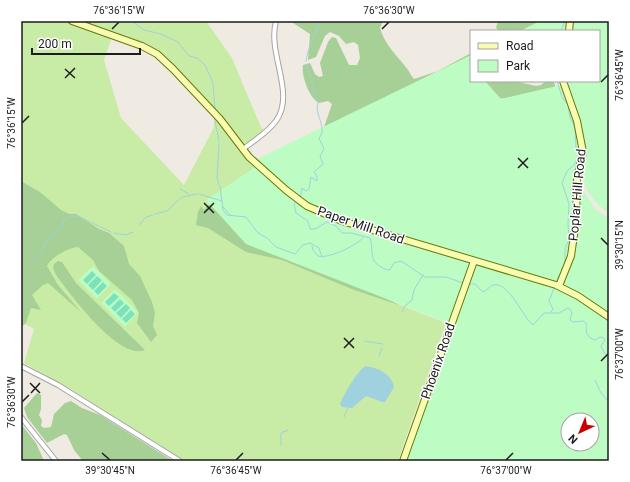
<svg xmlns="http://www.w3.org/2000/svg" width="630" height="482" viewBox="0 0 630 482" font-family="Roboto,sans-serif">
<style>
.grass{fill:#c8eca5}
.forest{fill:#a6d095}
.park{fill:#bdfcc2;fill-rule:evenodd}
.pitch{fill:#7ce2bb}
.water{fill:#a0d1df}
.lines{fill:none;stroke-linecap:round;stroke-linejoin:round}
.stream{stroke:#a0d1df;stroke-width:1}
.street-casing{stroke:#a4a4a4;stroke-width:6}
.secondary-casing{stroke:#6b7800;stroke-width:8}
.street{stroke:#fff;stroke-width:4}
.secondary{stroke:#f8fcb3;stroke-width:6}
.ticks{fill:none;stroke:#1d1d1d;stroke-width:1.5}
.labels{text-anchor:middle;dominant-baseline:central;stroke-width:3;stroke-linejoin:round;paint-order:stroke}
.street-label{font-size:13px;fill:#1d1d1d;stroke:#fff}
.neatline{fill:none;stroke:#1d1d1d;stroke-width:1.5}
.ticks-label{font-size:10px;text-anchor:middle;fill:#1d1d1d}
</style>
<rect width="100%" height="100%" fill="#efebe2"/>
<path class="grass" d="M21,21H67L112,37L104,60L121,118L184,185L214,127V117L242,154L256,167L207,200L245,244L446,323L398,461H184L72,390L24,363L34,329L21,322Z
M78,21H206L232,58L260,125L264,131L248,143L243,144L162,56Z"/>
<path class="forest" d="M290,21H383L380,28C384,43 396,55 405,66C409,70 410,75 414,79L438,71L471,53V81H514L536,86L541,85L546,81H554L556,90L324,127L332,104L328,101L319,103C309,98 301,75 303,65L310,63L315,74L319,77L323,76L320,63L328,42L332,37L336,38L349,65H357L360,58L358,45L354,42L346,44L339,36L330,32L325,36L316,57L308,60L310,34Z
M498,21H560L557,31H500L496,28Z
M21,181L40,192L61,210L69,214H76L99,229L109,233L124,246L129,264L140,276L152,302L155,313L153,326L157,335L151,342L137,323L139,313L132,300L99,271L93,260L78,247C68,248 51,257 47,266L58,285L81,312L48,283L43,285L32,295L41,310L31,308L26,323L21,327Z
M208,205H212L399,305L354,290L282,260L246,252L208,228L196,225L198,212L201,206L204,210Z
M58,261L62,262L76,283L145,350C119,361 70,294 56,275L53,268L54,264Z
M37,393L41,395V409L39,415L42,420L41,426L44,428L51,427L54,414L65,403L71,401L82,408L100,415L173,461H83L74,450L67,435L64,434L47,443L27,417L24,408Z
M21,424L36,443L44,461H21Z"/>
<path class="park" d="M540,21H609V213C599,207 584,191 584,179L579,174L577,181L596,210L609,218V461H406L453,325L246,244L206,200L257,166L253,161L471,55V81H485L501,99L561,85V81H599V31H520ZM568,420H592V444H568Z
M93,266L111,284L97,299L78,280Z
M115,289L138,312L125,327L101,303Z"/>
<path class="pitch" d="M92,271L96,275L87,284L83,280Z
M97,276L102,280L93,290L88,285Z
M103,282L107,286L98,295L94,291Z
M114,293L119,297L109,306L105,302Z
M120,299L124,303L115,312L111,308Z
M126,304L130,308L121,318L116,313Z
M131,310L135,314L126,323L122,319Z"/>
<path class="water" d="M366,366C378,368 392,374 394,387L385,402H382L366,396L352,408L342,407L340,404C343,396 359,368 366,366Z"/>
<g class="lines">
<path class="stream" d="M132,21L144,30L161,34L178,42L189,56L197,58L205,65L213,83L215,109
M561,31L565,21
M306,61L308,52L320,21
M214,116L219,141
M219,143L217,178L219,185
M220,186L223,210L227,215L246,217L258,233L267,238L276,247L295,254L303,245L310,243L319,248L322,257
M180,189L189,194
M199,194L222,201
M299,197L301,195L302,188L306,191L309,189L311,177L317,181V176L314,172L323,164L320,156L324,149L319,138C328,128 314,115 318,102L313,95L315,90C313,87 307,68 307,64
M296,201L294,205L296,213L308,221L310,229H315L327,222L336,226L342,233H351L370,238C374,249 368,260 381,267C385,269 386,270 390,270L394,263L401,261L425,277H446L463,283
M223,207L230,215
M155,214L167,211L182,197L197,194
M139,225L146,217L153,215
M114,233L126,235L133,232
M312,246L313,250L318,256C329,259 355,246 363,238
M28,265L41,251L50,236L62,228L64,220L68,216H78L111,232
M556,282L565,265V249L569,239L568,224L569,204L562,183L567,171L574,165L579,155L576,149L575,127L570,118L568,105L562,97L557,81
M469,284H475L483,292C486,291 490,286 493,285C509,281 523,318 533,325L544,313H559L568,308L570,309L572,313L570,320L573,322L584,321L587,325C585,333 587,337 595,340L600,337L604,338L605,340L601,346L605,354H609
M402,312L405,306L412,300L414,290L423,275
M551,312L553,309L549,301L554,288
M364,341L383,344
M379,356L382,348
M595,380L601,393L609,402
M344,417L348,407
M281,445V433L288,430"/>
<g class="street-casing">
<path id="street" d="M243,149C254,141 267,133 276,121C296,93 267,54 276,21
M21,366L58,385L180,461
M21,417L56,461"/>
</g>
<g class="secondary-casing">
<path id="secondary" d="M72,21L142,46L157,54L173,69L220,119L249,157L286,190L307,206L342,221L556,285L578,296L609,317
M569,31L570,21
M559,286L571,256L576,221L577,178L583,152L577,121L563,81
M403,461L474,261"/>
</g>
<use href="#street" class="street"/>
<use href="#secondary" class="secondary"/>
</g>
<path class="ticks" d="M112,29L119,22M382,29L389,22M65,69L75,78M65,78L75,68M601,82L608,75M22,123L29,116M518,158L528,168M518,168L528,158M204,203L214,213M204,213L214,203M601,238L608,245M344,338L354,348M344,348L354,338M601,361L608,354M30,383L40,393M31,393L40,383M22,402L29,395M102,453L110,460M236,460L243,453M506,460L513,453"/>
<g class="labels">
<g class="street-label">
<text transform="translate(577 195) rotate(-85)">Poplar Hill Road</text>
<text transform="translate(361 225) rotate(19)">Paper Mill Road</text>
<text transform="translate(438 361) rotate(-71)">Phoenix Road</text>
</g>
</g>
<rect width="630" height="482" fill="none" stroke="#ffffff" stroke-width="44"/>
<rect x="470" y="30" width="130" height="52" fill="#ffffff" stroke="#a5a5a5"/>
<rect x="478" y="43" width="20" height="6" fill="#f8fcb3" stroke="#a5a5a5"/>
<text x="506" y="50" font-size="12" fill="#1d1d1d">Road</text>
<rect x="478" y="60" width="20" height="12" fill="#bdfcc2" stroke="#a5a5a5"/>
<text x="506" y="70" font-size="12" fill="#1d1d1d">Park</text>
<g transform="translate(580 432) rotate(224)"><circle r="19" fill="#ffffff" stroke="#a5a5a5"/>
<path d="M0-3L7 15L0 10L-7 15Z" fill="#ca0000"/>
<text y="-6" font-size="11" font-weight="bold" text-anchor="middle" fill="#1d1d1d">N</text>
</g>
<path d="M32 48v6h108v-6" fill="none" stroke="#1d1d1d" stroke-width="2"/>
<text x="38" y="48" font-size="12" fill="#1d1d1d" stroke="#ffffff" stroke-width="3" paint-order="stroke">200 m</text>
<rect x="22" y="22" width="586" height="438" class="neatline"/>
<g class="ticks-label">
<text x="119" y="14">76°36'15"W</text>
<text x="389" y="14">76°36'30"W</text>
<text transform="translate(619 75) rotate(-90)" y="4">76°36'45"W</text>
<text transform="translate(11 123) rotate(-90)" y="4">76°36'15"W</text>
<text transform="translate(619 245) rotate(-90)" y="4">39°30'15"N</text>
<text transform="translate(619 354) rotate(-90)" y="4">76°37'00"W</text>
<text transform="translate(11 402) rotate(-90)" y="4">76°36'30"W</text>
<text x="110" y="474">39°30'45"N</text>
<text x="236" y="474">76°36'45"W</text>
<text x="506" y="474">76°37'00"W</text>
</g>
</svg>
